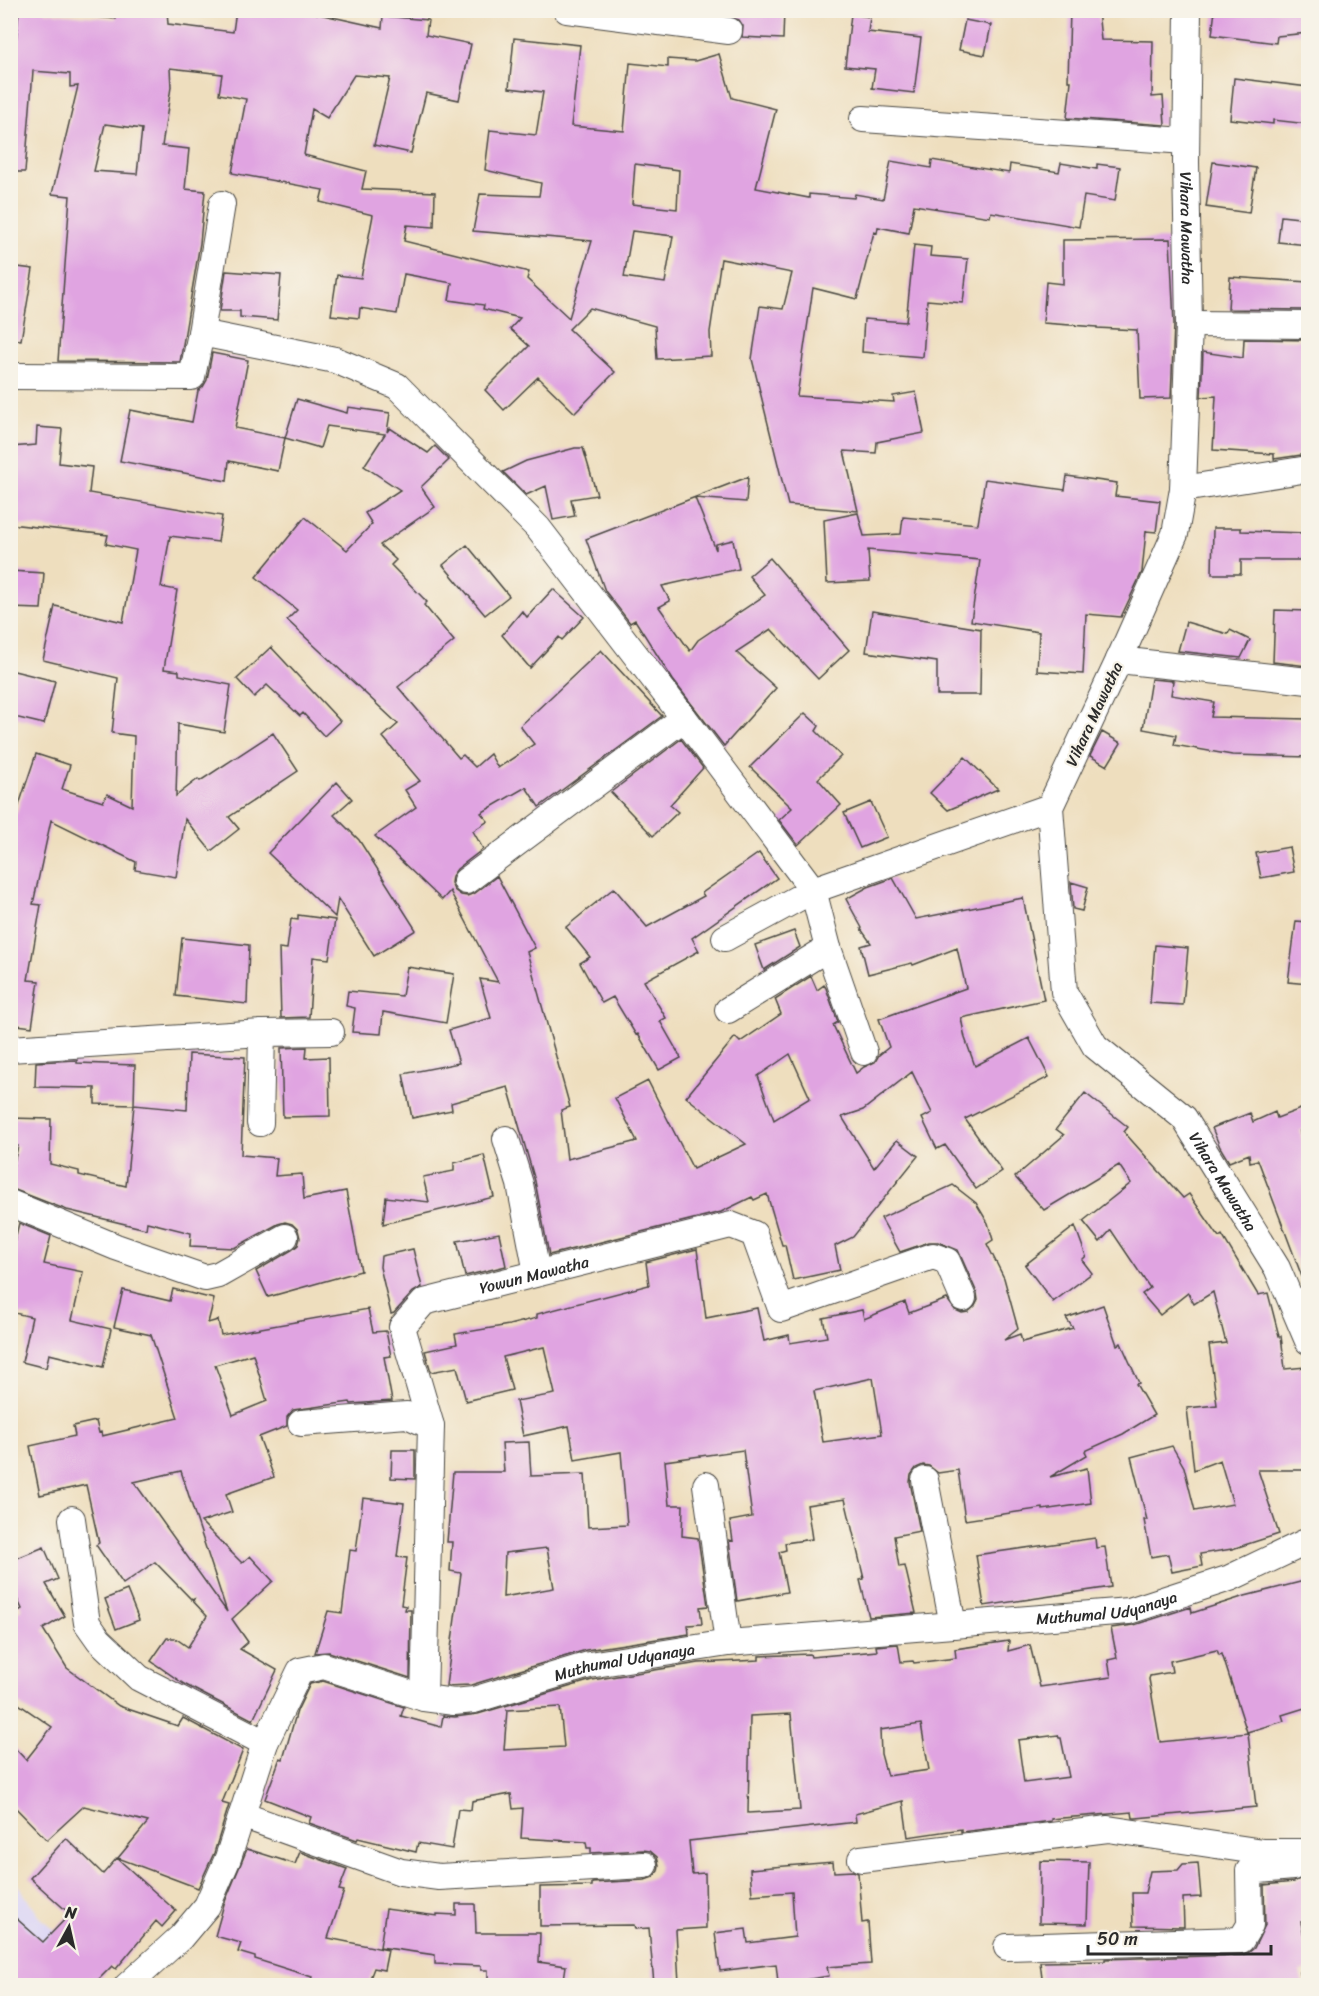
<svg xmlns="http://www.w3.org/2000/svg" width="1319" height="1996" viewBox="0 0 1319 1996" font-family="Sriracha,sans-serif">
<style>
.built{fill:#dcd6f6}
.building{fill:#e0a4e1;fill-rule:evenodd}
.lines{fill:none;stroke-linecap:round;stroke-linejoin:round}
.minor-casing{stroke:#484641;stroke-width:28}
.minor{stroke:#fff;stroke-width:26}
.labels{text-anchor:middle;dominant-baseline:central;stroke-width:4.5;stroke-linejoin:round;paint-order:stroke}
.street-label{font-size:16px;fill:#2b2b2b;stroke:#f7f3e8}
</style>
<rect width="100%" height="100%" fill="#f7f3e8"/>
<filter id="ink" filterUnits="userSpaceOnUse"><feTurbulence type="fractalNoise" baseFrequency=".0167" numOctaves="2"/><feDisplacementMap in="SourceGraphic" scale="12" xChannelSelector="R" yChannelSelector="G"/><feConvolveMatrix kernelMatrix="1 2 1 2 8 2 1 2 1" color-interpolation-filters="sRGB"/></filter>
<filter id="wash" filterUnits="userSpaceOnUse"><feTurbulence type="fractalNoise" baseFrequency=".008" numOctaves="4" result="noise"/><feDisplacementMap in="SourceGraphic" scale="24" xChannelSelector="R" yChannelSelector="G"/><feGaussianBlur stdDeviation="1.35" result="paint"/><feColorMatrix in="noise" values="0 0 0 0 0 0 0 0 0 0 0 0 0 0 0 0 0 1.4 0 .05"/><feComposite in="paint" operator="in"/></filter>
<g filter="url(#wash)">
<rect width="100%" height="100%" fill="#eedebe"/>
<path class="built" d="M13,1878L40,1917L94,1967L102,1985H11L10,1879Z"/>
<g id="blocks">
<path class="building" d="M19,10H46L45,12L116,19V10H167L168,24L233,32L236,10H301L382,28L383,16L428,20L426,35L471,44L459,100L426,93L411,153L374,145L390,78L354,75L327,118L312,109L304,155L366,171L362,189L435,192L434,227L407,225L404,241L529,272L527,279L569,318L592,241L473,231L480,194L539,196L541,183L485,170L490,130L536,135L543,92L509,88L514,38L580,45L571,126L624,131L630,63L668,67V59L695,61L719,54L732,98L776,109L756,188L809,198V194L854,198L855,194L883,199L891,161L931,168L932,160L1009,173L1010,164L1059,172L1061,163L1097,169V164L1120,167L1115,201L1084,196L1079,227L991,212L990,217L914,205L909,233L878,227L877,233L874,232L857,299L813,288L797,396L894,402L893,396L916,392L924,433L877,442L876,453L844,451L858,511L788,505L752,359L760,306L783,309L792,273L721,259L710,332L711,356L657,359L655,326L590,308L569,329L615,372L575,413L538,377L504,410L485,390L529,346L510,329L520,318L483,309L484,305L449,300L452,283L404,274L397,314L360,308L359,318L331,315L337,275L361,278L373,215L320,202L323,190L232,173L246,99L219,94L222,74L170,68L171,87L162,146L189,149L185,189L205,191L200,243L180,362L58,361L70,196L52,194L78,86L70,87V74L33,71L25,172H10V104ZM105,124L142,129L137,174L94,171ZM635,164L679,170L677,209L632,204ZM632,231L673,236L665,283L624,277Z
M719,10H784L783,39L742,37L743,26L739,20L720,15Z
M1070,10H1098L1101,40L1153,41L1152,97L1163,96L1165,125L1067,118L1071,81H1068Z
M1215,10H1308V33L1277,36L1276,43L1212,35Z
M851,14L870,17L868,32L921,38L914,93L872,88L875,69L845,66Z
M965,20L991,25L985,55L959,50Z
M1234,78L1308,87V124L1273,120V124L1230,119Z
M1213,162L1256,168L1249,213L1206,207Z
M1281,216L1308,219V245L1278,242Z
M1170,239L1174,324L1171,398L1140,399L1137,330L1097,328V327L1043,323L1046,282L1063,284V240Z
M914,245L931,247L930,256L968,259L963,303L927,300L923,357L862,352L864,319L906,322Z
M10,266L33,269L21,340L10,339Z
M226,271L281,275L277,320L240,317V311H220Z
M1230,277L1308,282V310L1228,309Z
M1244,339L1308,340V454L1274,459V454L1213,450L1216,396L1201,397L1203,352L1243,358Z
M212,353L248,360L235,428L285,438L278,471L229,461L227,481L120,461L130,410L192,422L198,391L203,387L207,380Z
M297,399L347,413L348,407L390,413L387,432L390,428L428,453L435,446L449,460L421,487L435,507L380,545L396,560L391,565L427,602L424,605L454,641L398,687L459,758L463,755L475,767L490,754L498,768L534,744L520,726L601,650L662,716L539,807L526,787L481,813L488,821L473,831L483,849L457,869L452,876L451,883L454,890L461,895L467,896L475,893L497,876L535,948L527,952L570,1107L561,1110L567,1159L637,1141L615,1098L648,1081L693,1169L746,1144L686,1097L735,1037L740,1042L781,1014L775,999L811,976L817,990L824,985L826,988L838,1022L833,1025L856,1073L864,1067L875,1062L879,1055L889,1047L879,1019L966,988L957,948L913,965L912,963L868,974L861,946L871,943L861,929L862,928L846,899L868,887L893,878L916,919L1023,898L1044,1000L961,1018L965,1038L975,1066L1029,1038L1049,1077L965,1119L1002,1171L976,1189L945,1145L937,1149L922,1118L932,1113L912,1072L863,1110L842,1117L874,1168L897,1140L918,1156L853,1237L835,1246L840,1270L793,1280L785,1245H782L767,1194L754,1200L752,1197L721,1212L549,1255L535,1181L508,1087L451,1103L452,1110L412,1118L403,1074L459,1063L449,1030L491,1018L480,979L498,982L450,891L442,900L375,836L416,807L405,790L420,781L383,737L398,724L287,620L297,610L256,577L305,517L347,550L372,524L365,513L400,490L364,466L385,434L327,426L320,448L285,438ZM790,1054L810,1098L774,1120L758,1076Z
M37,427L62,429L59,463L92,467L89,493L222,516L218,542L170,536L161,587L177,590L164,669L179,671V675L231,685L224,732L178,724L176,796L198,779L200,781L273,733L298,771L229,817L239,829L211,851L185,819L176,877L135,870L136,862L51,820L33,904L41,905L28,980L39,981L32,1027L10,1024V812L16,814L36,754L70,765L62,789L103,802L107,794L132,806L134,736L112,733L118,678L43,660L55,606L123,622L136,550L106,544L108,535L10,524V447L36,445Z
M575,448H583L597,495L571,499L575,516L553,520L546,486L526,495L503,472L526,461Z
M1067,476L1117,483L1115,496L1160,501L1156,532L1146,531L1142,572L1121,617L1086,614L1083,674L1037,671L1039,632L971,621L980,560L868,550L870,581L827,583L824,520L858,513L864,536L901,534L903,517L978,524L985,479L1065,490Z
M748,477L746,502L695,498L716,550V544L733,540L739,569L662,586L670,601L659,607L690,651L698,640L765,595L749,576L770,558L849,650L818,679L771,629L736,652L776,688L724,746L673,680L635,620L630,623L605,591L586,539Z
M1213,528H1241V531L1308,533V560H1241V574H1212Z
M467,545L509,596L485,615L443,565Z
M10,571L44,573L41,609L10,608Z
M553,589L584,617L562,640L559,637L530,668L502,635L522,611L527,617Z
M1275,610L1308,611V666L1273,662Z
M872,611L981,629L980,695H937V662L866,652Z
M1186,622L1228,634L1230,630L1250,640L1241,658L1178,651Z
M271,647L340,721L324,736L303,713L300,716L267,685L254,697L237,679Z
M10,670L55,681L44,724L10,716Z
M1151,679L1173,681L1171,695L1214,702L1211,717L1308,719V757L1232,755L1174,745L1176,735L1143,729Z
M805,713L819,726L816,731L841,756L818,779L841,805L798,845L779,820L792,808L750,767Z
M1102,732L1121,743L1107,766L1090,756Z
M681,739L703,768L670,805L678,812L653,836L611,792Z
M965,757L998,789L948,810L930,793Z
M337,782L352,799L334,815L359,840L416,930L374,956L338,899L335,917L268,853Z
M871,802L887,837L860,848L844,813Z
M1289,847L1294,872L1261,878L1256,853Z
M759,853L777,878L692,938L699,951L644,981L666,1018L660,1021L681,1058L659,1070L638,1034L636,1035L613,997L602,1003L580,963L590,957L566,927L614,888L647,927L704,896L702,893Z
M1071,882L1088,887L1082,911L1073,909Z
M298,915L335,920L329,959L313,957L309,1017L281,1018L279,948L287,949L291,919L298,920Z
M1296,921L1308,922V984L1288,982Z
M794,931L800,947L764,970L755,945Z
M182,938L249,945L247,1004L176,996Z
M1155,945L1188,948L1183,1005L1150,1003Z
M407,967L454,974L446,1023L383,1012L381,1034L352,1032L355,1008L346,1006L348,991L402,996Z
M307,1047L306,1058L329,1057L330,1116L283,1117L281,1048Z
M189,1054L245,1057L241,1155L277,1158L275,1176L302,1174L304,1199L346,1191L361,1271L268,1297L256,1271L292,1250L298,1245L300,1238L298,1230L292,1224L285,1222L278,1224L234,1248L190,1246L191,1233L147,1222L146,1229L67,1210L10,1188V1179L18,1146H10V1118L51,1119L50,1164L79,1171V1175L126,1186L134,1105L187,1110Z
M77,1060V1063L135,1065L134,1105L95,1104V1088L35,1087L36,1062Z
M1085,1093L1128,1127L1124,1132L1183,1198L1189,1194L1219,1237L1222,1235L1258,1295L1268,1293L1279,1336H1281L1285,1369L1305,1367L1308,1397L1305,1398V1470H1258L1279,1534L1232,1549L1200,1554L1202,1566L1172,1572L1168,1554L1151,1557L1144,1520H1147L1131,1457L1172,1446L1184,1467L1195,1511L1233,1504L1220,1460L1194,1470L1187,1408L1217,1405L1209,1345L1226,1343L1213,1292L1194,1304L1188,1293L1160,1315L1142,1294L1150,1288L1111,1230L1100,1242L1083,1221L1131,1183L1119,1165L1044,1210L1015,1177L1064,1135L1056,1129Z
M1308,1106V1127L1300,1131L1308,1171V1290H1307L1258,1160L1250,1162L1249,1154L1229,1162L1220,1147L1212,1128L1250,1113L1253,1122L1275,1112L1277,1118Z
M484,1155L494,1197L383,1224L386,1197L429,1202L423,1177L454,1171V1163Z
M953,1185L976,1203L988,1223L993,1240L987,1244L1004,1278L1018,1329L1004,1340L1020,1334L1022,1342L1073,1328L1066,1318L1103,1305L1117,1345L1121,1343L1139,1383L1136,1384L1154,1415L1123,1434L1085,1451L1087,1455L1050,1477L1087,1468L1091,1503L1043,1510V1508L965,1520L958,1470L938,1473L929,1466L923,1465L916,1468L911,1475L910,1482L920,1531L894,1536L899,1567L905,1566L916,1613L869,1617L860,1580L864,1579L845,1499L807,1505L812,1539L785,1543L786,1550L779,1552L787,1592L737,1601L729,1540L733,1541L730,1521L752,1517L743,1450L665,1461L669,1505H683L682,1536L698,1538L708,1606L700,1607L702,1624L688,1625L689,1634L586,1650L471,1685L446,1686L461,1573L450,1571L452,1542H447L453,1472H504L502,1443L529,1442L531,1476L585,1474L588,1527L627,1525L621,1452L575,1460L569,1426L523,1436L516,1401L555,1394L544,1347L503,1357L512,1390L466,1401L457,1367L431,1372L425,1351L457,1344L455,1334L509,1325L537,1318V1314L649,1285L646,1262L697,1249L706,1318L757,1308L764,1341L789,1335L790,1343L827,1337L823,1318L862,1310L864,1319L905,1302L909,1313L947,1299L955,1310L962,1313L968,1312L975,1306L978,1300L977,1293L958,1250L938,1242H929L900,1252L881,1218ZM873,1378L882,1434L823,1442L814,1391ZM547,1548L554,1588L503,1597L505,1553Z
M19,1223L51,1236L44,1264L83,1272L72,1320L111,1329L103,1367L49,1354L46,1368L22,1362L32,1317L10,1312V1260Z
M1075,1226L1086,1256L1082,1260L1092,1273L1053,1302L1025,1265Z
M499,1233L506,1266L465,1276L457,1241Z
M413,1249L422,1287L413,1292L394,1313L391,1314L380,1267L381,1256Z
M173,1289L214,1299L208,1323L218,1320L221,1335L368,1309L373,1332L386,1331L391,1356L384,1357L392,1401L351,1404L350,1402L293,1410L287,1417V1426L259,1437L274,1477L226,1494L232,1512L201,1522L242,1563L250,1556L273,1581L232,1619L248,1642L240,1649L277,1670L253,1720L184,1684L151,1661L167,1638H175L188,1647L207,1616L193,1601L194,1599L192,1600L155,1562L123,1584L96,1545L99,1543L86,1485L40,1495L30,1446L75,1436L73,1426L96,1421L99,1433L101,1432L102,1436L178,1418L151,1335L114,1327L123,1290L170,1301ZM253,1354L267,1401L233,1415L215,1365ZM181,1471L195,1515L227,1612L134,1482Z
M392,1450H415V1479L391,1478Z
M363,1498L404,1503L397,1557L407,1558L401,1605L406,1606L405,1610H411L410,1678L329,1652L315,1653L328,1611L342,1613L350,1550L356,1551Z
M1095,1538L1096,1548L1105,1547L1111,1587L984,1606L976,1555Z
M44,1547L58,1579L46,1584L65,1616L43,1629L67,1668L119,1706L178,1726L183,1718L243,1750L222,1803L229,1805L214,1853L198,1888L118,1858L148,1822L84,1806L47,1840L10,1802V1743L26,1760L52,1727L10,1698V1616L22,1609L10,1584V1561Z
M1308,1580V1707L1282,1715L1284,1721L1247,1732L1222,1654L1219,1655L1217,1650L1170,1661L1172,1672L1150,1676L1149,1679L1160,1742L1248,1733L1256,1807L1136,1818H1133L1132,1812L1051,1819V1821L961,1832V1829L908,1837L903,1801L855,1814L856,1822L689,1841L692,1874L705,1873L706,1928L676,1930L679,1983L654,1984L649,1928L635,1929L634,1925L540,1926V1887L592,1886V1883L645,1880L653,1877L658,1871L659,1865L657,1857L650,1851L643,1850L591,1853V1848H587L586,1842L521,1838L523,1808L513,1809L511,1794L472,1801L471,1810L458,1809L452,1849L418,1843L416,1852L358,1838L357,1840L309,1823L311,1817L265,1799L280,1758L283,1759L297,1711L310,1684L323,1681L404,1707L401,1716L441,1727L443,1716L455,1717L478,1714L592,1680L699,1663L759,1660V1656L810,1654L811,1657L877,1651L876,1646L898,1644L901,1662L913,1661L914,1663L956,1658L955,1649L1009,1641L1008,1651L1030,1645L1040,1687L1111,1677L1108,1660L1117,1658L1111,1628L1134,1625L1191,1607L1192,1613L1245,1596ZM560,1707L564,1747L504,1750L507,1710ZM791,1714L800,1810L748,1813L750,1716ZM921,1724L929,1770L887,1776L881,1754L880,1730ZM1058,1735L1059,1738H1061L1069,1777L1024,1783L1018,1740Z
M127,1590L139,1620L116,1629L105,1599Z
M66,1838L103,1874L117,1858L176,1911L162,1927L156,1921L116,1969L112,1966L92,1986H10V1913L43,1942L70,1914L30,1878Z
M247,1849L295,1864L300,1852L347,1869L339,1890L344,1891L328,1938L388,1950L384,1970L374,1968L367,1986H309L312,1977L255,1959V1957L238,1952L241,1943L215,1936L224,1904Z
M1040,1861L1089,1862L1087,1924L1039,1923Z
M833,1862L834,1872L853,1871L858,1873L862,1923L868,1922L871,1964L827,1967L829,1976L805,1980V1982L783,1984L782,1982H778L776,1964L720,1971L715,1933L746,1929L748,1943L795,1937L792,1892L752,1895L750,1869Z
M1198,1863L1201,1897L1183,1898L1184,1927L1133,1926L1132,1893H1145L1150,1871L1178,1870L1183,1864Z
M1308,1874V1922H1301L1308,1956V1970L1300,1972L1303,1986H1043L1040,1962L1105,1961V1959L1241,1955L1248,1953L1254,1948L1265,1925L1264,1885L1294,1882Z
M456,1904H475L476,1933H540L539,1962L566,1966L563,1986H488V1970H481V1966L435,1964V1955L380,1947L386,1909L437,1916V1914L456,1915Z"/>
</g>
</g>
<g filter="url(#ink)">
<use href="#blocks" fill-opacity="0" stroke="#484641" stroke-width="1.5"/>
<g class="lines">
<g class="minor-casing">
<g id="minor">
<path d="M567,10L729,31"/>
<path id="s1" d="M1188,10L1186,162L1189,324L1183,489L1175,534L1119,660L1050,807L1064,992L1095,1046L1184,1118L1277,1268L1308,1341"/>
<path d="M863,119L1186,141"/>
<path d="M1189,324L1308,325"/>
<path d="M201,333L222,204"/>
<path d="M10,376L192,377L201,333L335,360L397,386L538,528L684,718L813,890L1050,807"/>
<path d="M1183,489L1308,469"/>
<path d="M1119,660L1308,681"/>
<path d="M466,881L684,718"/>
<path d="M725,938L813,890L828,948L864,1052"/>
<path d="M728,1010L828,948"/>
<path d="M10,1049L262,1033L331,1032"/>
<path d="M260,1123L262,1033"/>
<path d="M506,1139L520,1184L537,1273"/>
<path d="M10,1203L116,1247L205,1278L218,1275L285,1237"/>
<path d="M301,1423L407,1415L431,1426"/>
<path d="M925,1480L953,1625"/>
<path d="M706,1485L728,1643"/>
<path d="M72,1519L87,1623L99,1640L139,1678L265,1743"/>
<path id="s2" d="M424,1698L431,1426L402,1327L424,1302L731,1225L754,1234L781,1309L933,1256L947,1261L963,1298"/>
<path d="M242,1815L401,1872L439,1877L644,1865"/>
<path d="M861,1859L1108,1829L1263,1852H1308"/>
<path d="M1007,1947L1241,1940L1250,1925L1249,1871L1293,1867"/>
<path id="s3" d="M127,1986L181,1937L207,1906L228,1858L265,1743L300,1671L324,1666L424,1698L454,1702L474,1700L589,1665L728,1643L1129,1611L1230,1578L1308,1541"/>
</g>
</g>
<use href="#minor" class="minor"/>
</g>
</g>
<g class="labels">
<g class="street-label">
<text stroke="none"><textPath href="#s1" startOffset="218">Vihara Mawatha</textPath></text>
<text transform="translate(1094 714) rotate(-65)">Vihara Mawatha</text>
<text stroke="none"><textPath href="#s1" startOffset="1262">Vihara Mawatha</textPath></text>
<text stroke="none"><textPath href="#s2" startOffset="522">Yowun Mawatha</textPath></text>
<text stroke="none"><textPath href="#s3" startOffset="1188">Muthumal Udyanaya</textPath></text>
<text stroke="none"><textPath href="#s3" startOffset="702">Muthumal Udyanaya</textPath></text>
</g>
</g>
<rect width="1319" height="1996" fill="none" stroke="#f7f3e8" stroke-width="36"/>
<g transform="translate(69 1927) rotate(8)" stroke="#f7f3e8" stroke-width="4.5" paint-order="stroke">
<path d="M0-4.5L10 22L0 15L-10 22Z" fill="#2b2b2b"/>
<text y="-9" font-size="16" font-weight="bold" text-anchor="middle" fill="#2b2b2b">N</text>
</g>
<path d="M1088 1945v9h183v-9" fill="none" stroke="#2b2b2b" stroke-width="3"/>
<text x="1097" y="1945" font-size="18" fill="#2b2b2b" stroke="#f7f3e8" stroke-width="4.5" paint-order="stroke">50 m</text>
</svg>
